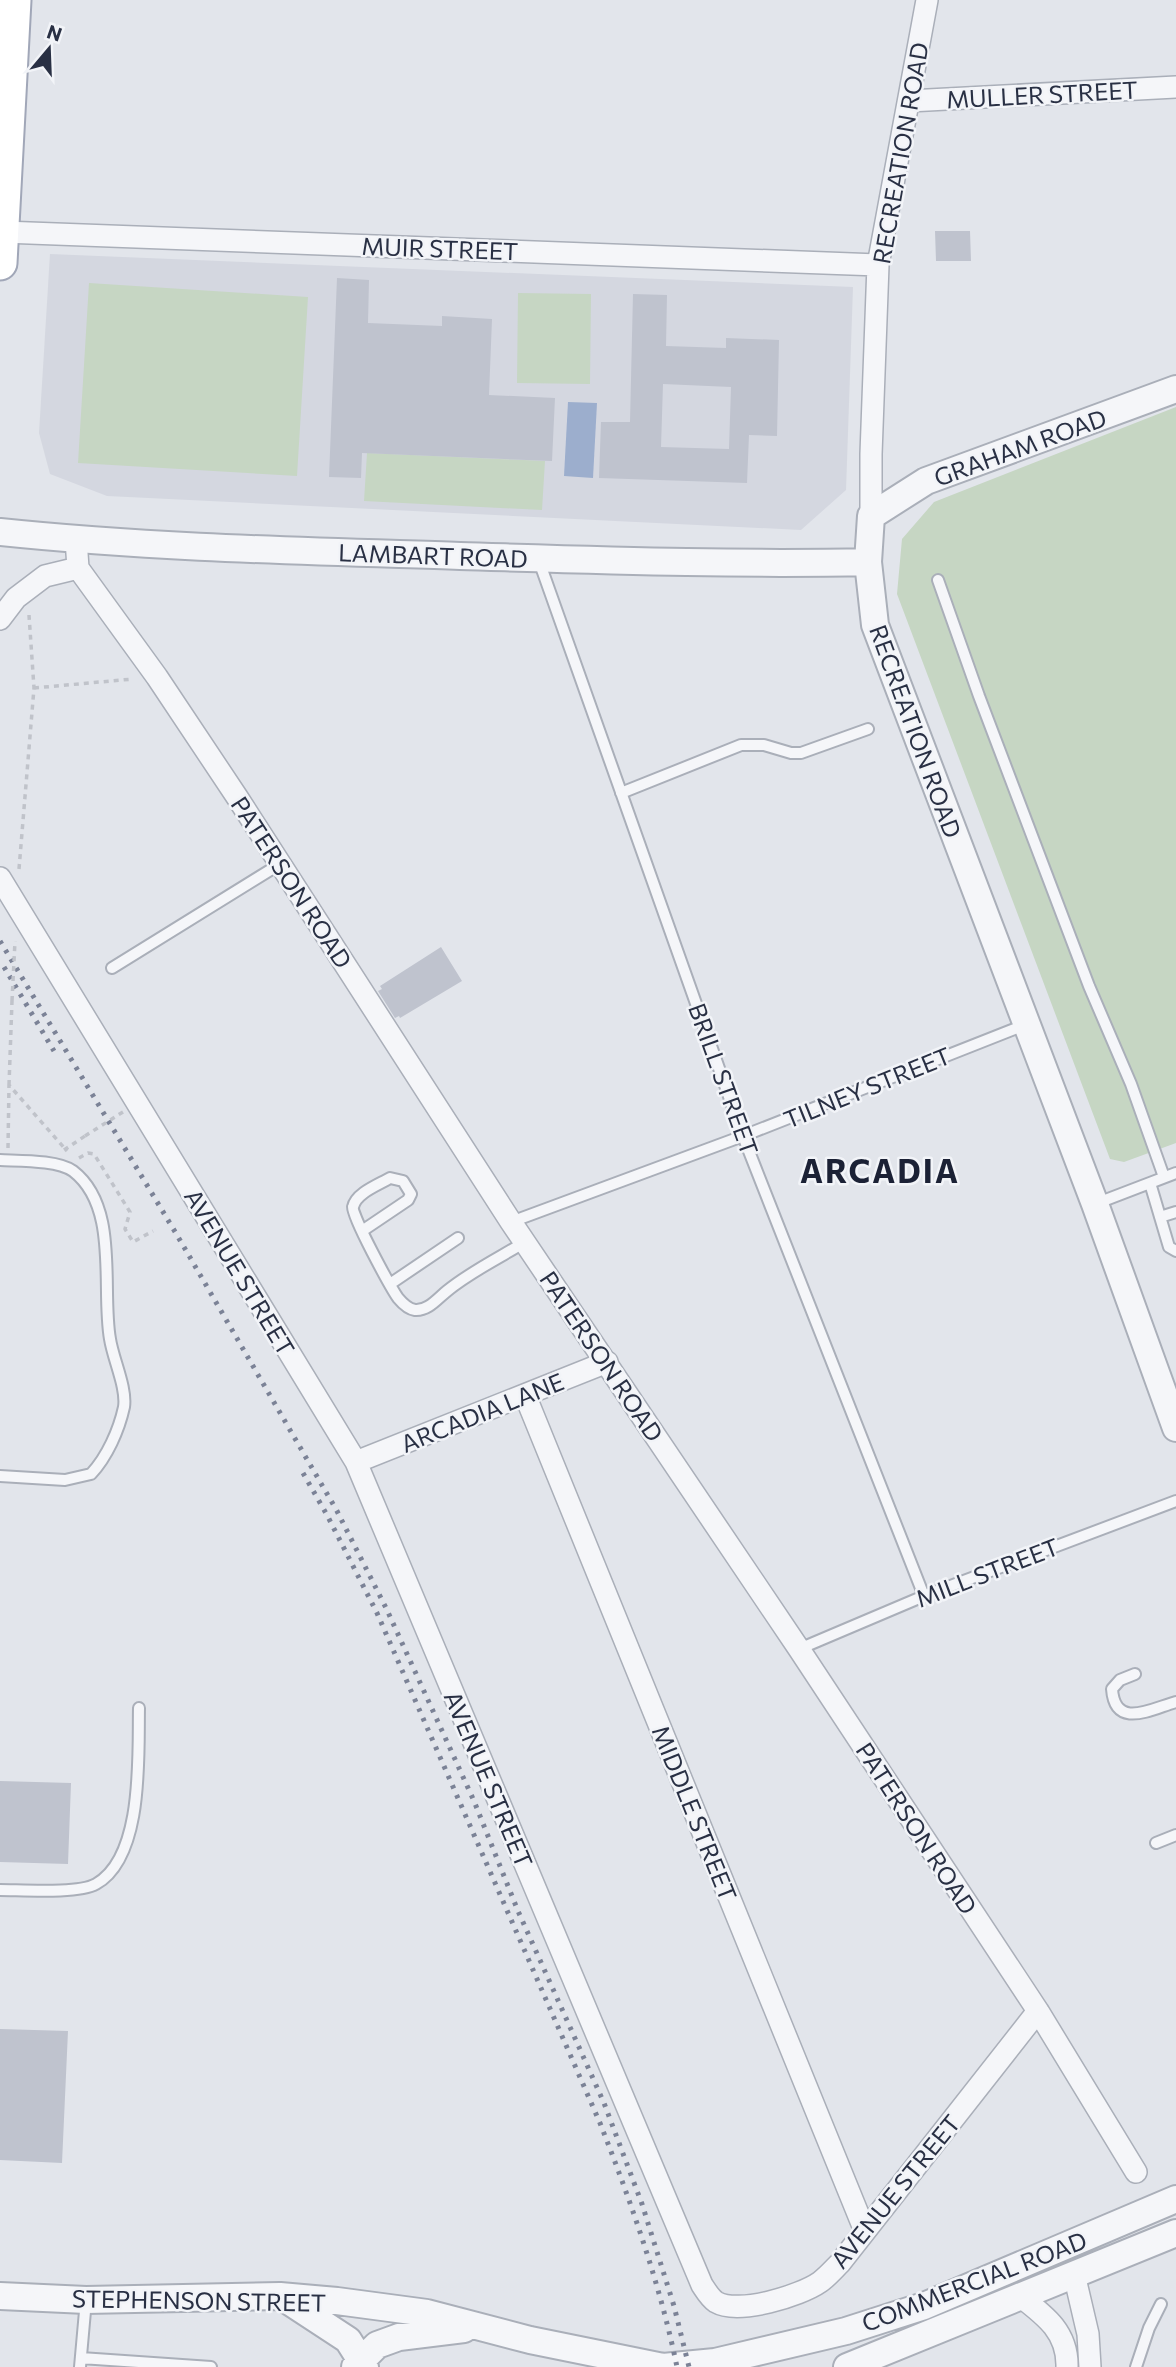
<svg xmlns="http://www.w3.org/2000/svg" width="1176" height="2367" viewBox="0 0 1176 2367" font-family="Commissioner,sans-serif">
<style>
.built{fill:#d4d7e0}
.green{fill:#c6d6c3}
.water{fill:#9caecd}
.building{fill:#bfc3ce;fill-rule:evenodd}
.lines{fill:none;stroke-linecap:round;stroke-linejoin:round}
.service-casing{stroke:#aaafb9;stroke-width:14}
.minor-casing{stroke:#aaafb9;stroke-width:24}
.tertiary-casing{stroke:#aaafb9;stroke-width:30}
.primary-casing{stroke:#a1a7b8;stroke-width:37}
.path{stroke:#c0c3ca;stroke-width:3.5;stroke-dasharray:5 5;stroke-linecap:butt}
.service{stroke:#f5f6f9;stroke-width:10}
.minor{stroke:#f5f6f9;stroke-width:21}
.tertiary{stroke:#f5f6f9;stroke-width:26}
.primary{stroke:#fff;stroke-width:33}
.rail{stroke:#7b8296;stroke-width:5;stroke-dasharray:3.5 7;stroke-linecap:butt}
.path-bridge{stroke:#c0c3ca;stroke-width:3.5;stroke-dasharray:5 5;stroke-linecap:butt}
.labels{text-anchor:middle;dominant-baseline:central;stroke-width:5;stroke-linejoin:round;paint-order:stroke}
.street-label{font-size:24px;fill:#293044;stroke:#f2f4f8}
.district-label{font-size:32px;font-weight:bold;letter-spacing:2px;fill:#1b2135;stroke:#f2f4f8}
</style>
<rect width="100%" height="100%" fill="#e2e5eb"/>
<path class="built" d="M50,254L853,287L846,490L801,530L107,496L50,474L39,433Z"/>
<path class="green" d="M89,283L308,297L297,476L78,463Z
M518,293L591,294L590,384L517,383Z
M1176,407V1143L1124,1162L1110,1159L897,594L902,539L934,502Z
M367,453L545,461L542,510L364,501Z"/>
<path class="water" d="M568,402L597,403L593,478L564,476Z"/>
<path class="building" d="M935,231H970L971,261H936Z
M337,278L369,280L368,323L442,326V316L492,319L489,395L555,398L552,461L362,453L361,478L329,477Z
M633,294L667,295L666,346L726,348V338L779,340L777,436L749,435L747,483L599,478L601,422H630ZM663,384L731,387L729,449L661,447Z
M441,947L462,981L400,1018L399,1016L395,1018L378,991L382,989L380,986Z
M0,1781L71,1783L68,1864L0,1862Z
M0,2029L68,2031L62,2163L0,2160Z"/>
<g class="lines">
<g class="service-casing">
<path id="service" d="M539,561L743,1136L924,1596
M938,580L979,696L1089,986L1131,1084L1164,1177
M621,793L741,745H764L791,753H801L868,729
M112,968L280,864
M0,1160C20,1161 58,1160 73,1171C120,1207 101,1289 110,1339C113,1359 127,1388 124,1407C119,1430 107,1457 91,1474L65,1480L0,1476
M1150,1183L1169,1247L1176,1251
M1095,1204L1176,1173
M1160,1217L1176,1212
M511,1222L743,1136L1027,1024
M362,1231L408,1200L411,1194L403,1181L390,1178C378,1185 356,1193 353,1207C351,1215 391,1288 398,1298C403,1304 408,1309 415,1310C428,1311 437,1299 447,1291C470,1272 499,1258 525,1242
M390,1284L458,1238
M799,1649L924,1596L1176,1501
M1135,1674L1120,1680L1112,1689C1115,1730 1151,1709 1176,1702
M1156,1843L1176,1835
M0,1890C22,1890 78,1894 96,1884C144,1857 138,1755 139,1708
M81,2358L211,2367
M80,2367L86,2300
M1136,2367L1149,2328L1161,2304"/>
</g>
<g class="minor-casing">
<path id="minor" d="M909,101L1176,87
M3,232L878,265
M871,516V454L878,265L927,0
M76,539L78,568L157,677L237,797L511,1222L799,1649L1038,2011L1136,2172
M0,619L16,598L45,576L78,568
M0,878L356,1462L702,2285C706,2291 710,2298 716,2302C738,2315 800,2296 820,2282C827,2277 834,2269 840,2263L1038,2011
M525,1395L865,2231
M356,1462L607,1362
M1074,2274L1088,2334L1090,2367
M1021,2297C1046,2316 1068,2333 1067,2367"/>
</g>
<g class="tertiary-casing">
<path id="tertiary" d="M1176,389L926,481L871,516L868,562L875,625L1095,1204L1176,1428
M0,532C153,548 306,551 460,556C596,560 732,565 868,562
M0,2296L86,2300L280,2296L337,2301L427,2313L530,2340L663,2367L715,2362L846,2331L924,2306L1176,2199
M287,2300L348,2340L365,2367
M355,2367L377,2345L399,2337L464,2329
M847,2367L1176,2233"/>
</g>
<g class="primary-casing">
<path id="primary" d="M0,263L14,0"/>
</g>
<path class="path" d="M34,688L133,679
M19,869L34,688L29,615
M9,1085L12,1001
M8,1148L9,1085L67,1151
M64,1150L85,1136
M79,1158L88,1153L94,1154L130,1212L125,1229L133,1242L153,1231"/>
<use href="#service" class="service"/>
<use href="#minor" class="minor"/>
<use href="#tertiary" class="tertiary"/>
<use href="#primary" class="primary"/>
<path class="rail" d="M0,941L177,1235L337,1511L387,1610L474,1801L518,1911L604,2103L642,2204L674,2306L689,2367
M4,967L54,1051
M303,1473L327,1515L377,1613L600,2123C631,2202 660,2284 677,2367"/>
<path class="path-bridge" d="M12,1001L15,941
M85,1136L126,1110"/>
</g>
<g class="labels">
<g class="street-label">
<text transform="translate(1042 94) rotate(-3)">MULLER STREET</text>
<text transform="translate(900 153) rotate(-80)">RECREATION ROAD</text>
<text transform="translate(440 248) rotate(2)">MUIR STREET</text>
<text transform="translate(1020 447) rotate(-20)">GRAHAM ROAD</text>
<text transform="translate(433 555) rotate(2)">LAMBART ROAD</text>
<text transform="translate(916 731) rotate(70)">RECREATION ROAD</text>
<text transform="translate(292 882) rotate(57)">PATERSON ROAD</text>
<text transform="translate(724 1079) rotate(70)">BRILL STREET</text>
<text transform="translate(867 1087) rotate(-22)">TILNEY STREET</text>
<text transform="translate(240 1272) rotate(59)">AVENUE STREET</text>
<text transform="translate(602 1356) rotate(56)">PATERSON ROAD</text>
<text transform="translate(482 1412) rotate(-22)">ARCADIA LANE</text>
<text transform="translate(987 1572) rotate(-21)">MILL STREET</text>
<text transform="translate(489 1779) rotate(67)">AVENUE STREET</text>
<text transform="translate(695 1813) rotate(68)">MIDDLE STREET</text>
<text transform="translate(917 1828) rotate(57)">PATERSON ROAD</text>
<text transform="translate(895 2191) rotate(-51)">AVENUE STREET</text>
<text transform="translate(974 2281) rotate(-21)">COMMERCIAL ROAD</text>
<text transform="translate(199 2300) rotate(1)">STEPHENSON STREET</text>
</g>
<g class="district-label">
<text x="880" y="1170">ARCADIA</text>
</g>
</g>
<g transform="translate(49 49) rotate(19)" stroke="#f2f4f8" stroke-width="5" paint-order="stroke">
<path d="M0-5L12 26L0 18L-12 26Z" fill="#293044"/>
<text y="-10" font-size="19" font-weight="bold" text-anchor="middle" fill="#293044">N</text>
</g>
</svg>
